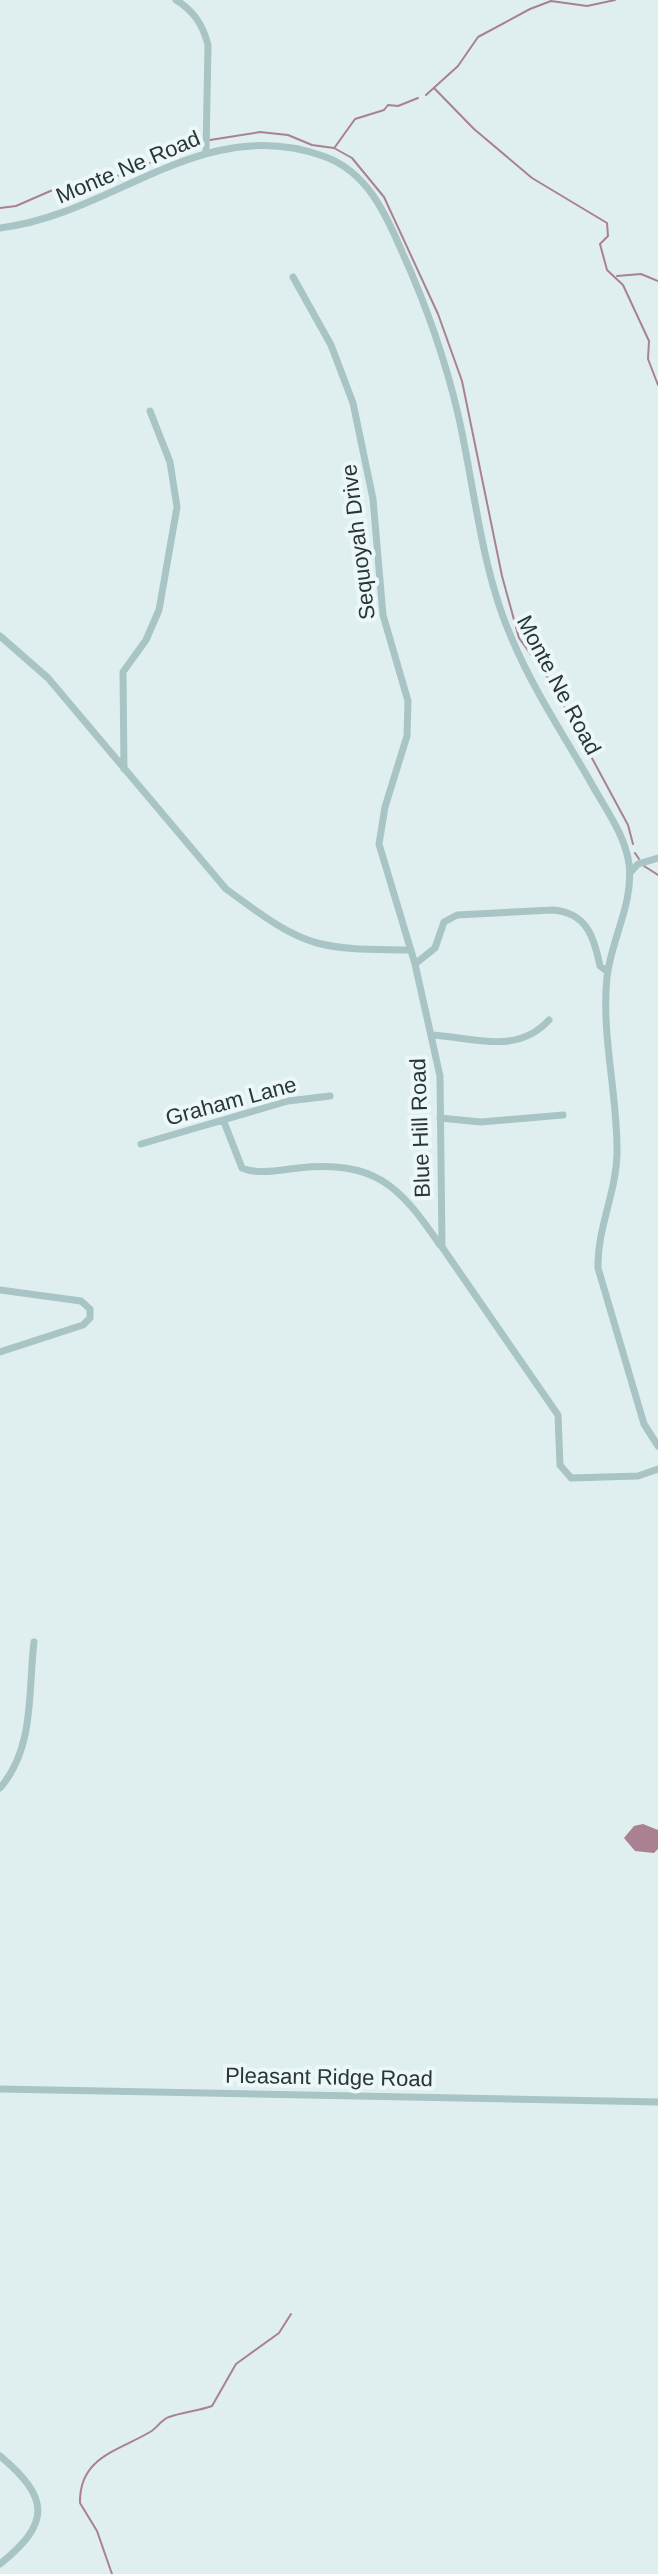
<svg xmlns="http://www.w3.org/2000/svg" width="658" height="2574" viewBox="0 0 658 2574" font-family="Helvetica,sans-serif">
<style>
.water{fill:#aa8191}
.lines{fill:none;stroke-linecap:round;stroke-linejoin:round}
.stream{stroke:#aa8191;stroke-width:2}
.minor{stroke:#a9c4c4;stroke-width:7}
.labels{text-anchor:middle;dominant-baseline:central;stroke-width:8;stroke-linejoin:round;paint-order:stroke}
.street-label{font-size:22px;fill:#2a3635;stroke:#ebf7f8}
</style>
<rect width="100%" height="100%" fill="#dfeff0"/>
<path class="water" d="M643,1824L658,1830V1849L654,1853L635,1851L624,1838L634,1826Z"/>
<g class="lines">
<path class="stream" d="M434,88L474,129L532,178L607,223L608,236L600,244L607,270L623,285L649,341L648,359L658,385
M426,95L458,66L478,37L530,9L551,1L587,6L615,0
M210,140L260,132L288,135L312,145L334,148L352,158L384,197L438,314L462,381L502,576L519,638L551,682L628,825L633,844
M335,147L355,119L384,110L388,105L398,106L418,98
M63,188L97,184L202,142
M0,208L16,206L55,189
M617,276L641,274L658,281
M635,853L639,859
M644,866L658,875
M112,2574L97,2531L80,2503C79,2457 118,2451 150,2432C157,2428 162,2419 169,2417C183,2412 198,2411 212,2406L236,2364L279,2333L291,2314"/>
<path class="minor" d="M176,0C194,11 203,25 208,45L206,151
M0,228C115,214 202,113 323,156C367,171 386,214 403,254C426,305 445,359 458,414C475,489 481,569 512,639C533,689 563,734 590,781C604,807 625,834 629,864C634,903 611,940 607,977C601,1037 618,1095 617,1154C616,1194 597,1228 598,1268L644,1424L658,1446
M293,277L331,345L353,403L373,499L383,615L408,701L407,736L385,807L379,844L415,964L440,1076L442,1247L558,1415L560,1465L571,1478L638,1476L658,1469
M0,636L48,678L226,889C254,909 284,934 317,943C347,951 380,949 411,950
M124,769L123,672L146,640L159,610L177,507L170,462L150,411
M630,873L638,864L658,858
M415,964L435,948L444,922L457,915L553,910C587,913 594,937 600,966L608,972
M433,1035C475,1038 517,1055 549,1020
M440,1118L481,1122L563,1115
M224,1122L242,1168C258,1175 280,1170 298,1168C375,1160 399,1185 440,1245
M141,1144L288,1101L330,1096
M0,1290L81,1301L90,1309V1318L83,1325L0,1352
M0,1788C35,1748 28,1691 34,1642
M0,2089L658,2102
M0,2456C50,2498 51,2523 0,2564"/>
</g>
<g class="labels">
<g class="street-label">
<text transform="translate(128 167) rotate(-23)">Monte Ne Road</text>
<text transform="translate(358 542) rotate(-97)">Sequoyah Drive</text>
<text transform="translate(559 685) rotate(62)">Monte Ne Road</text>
<text transform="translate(231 1101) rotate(-15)">Graham Lane</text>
<text transform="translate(420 1128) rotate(-92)">Blue Hill Road</text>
<text transform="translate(329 2077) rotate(1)">Pleasant Ridge Road</text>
</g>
</g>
</svg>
